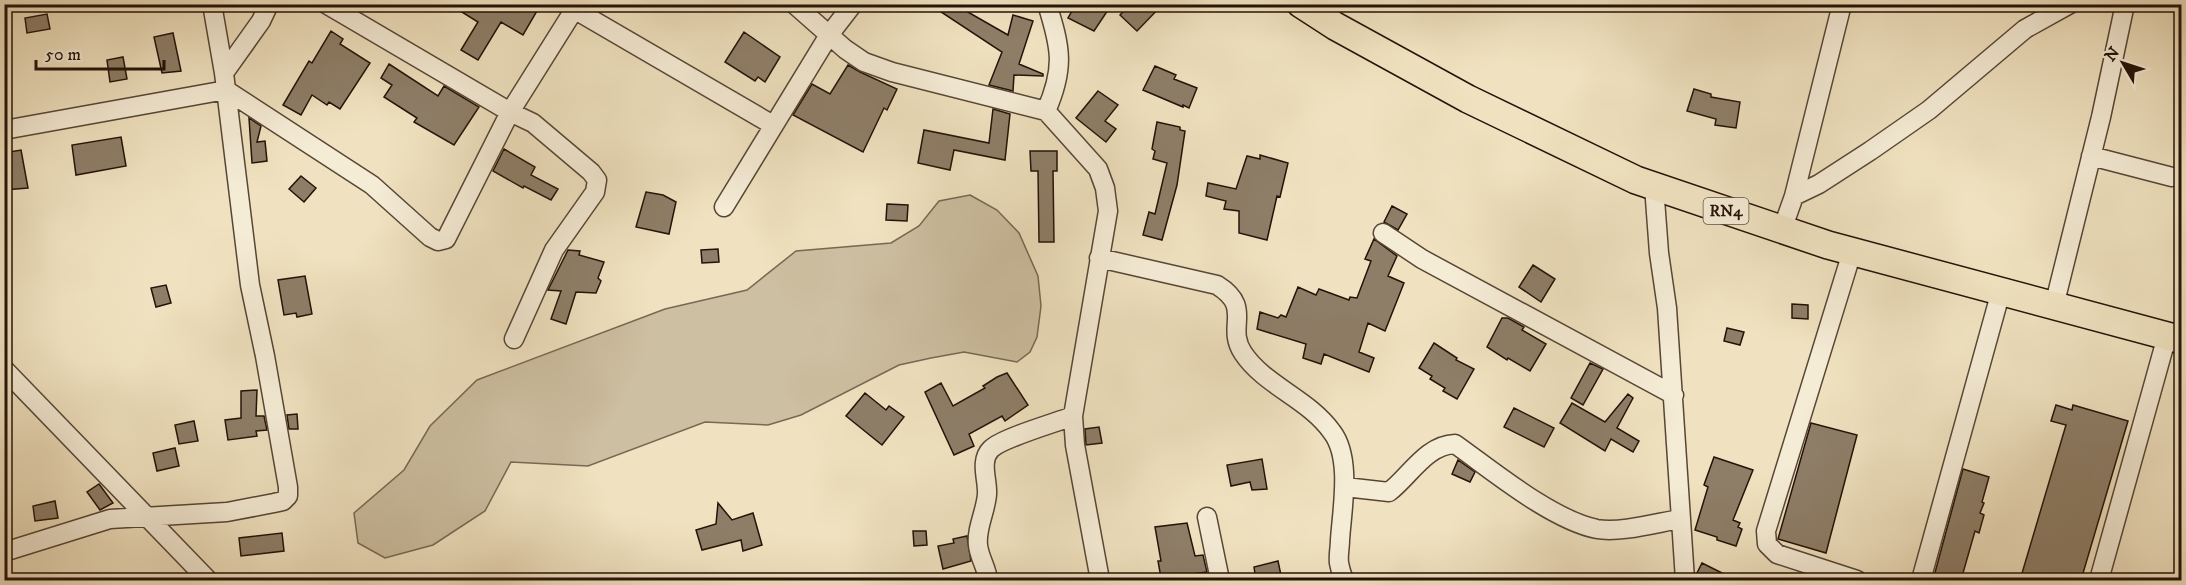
<svg xmlns="http://www.w3.org/2000/svg" width="2186" height="585" viewBox="0 0 2186 585" font-family="'IM FELL DW Pica',serif">
<style>
.green{fill:#cdbfa1;stroke:#786854;stroke-width:1.5}
.building{fill:#8e7e68;stroke:#241208;stroke-width:1.5}
.lines{fill:none;stroke-linecap:round;stroke-linejoin:round}
.minor-casing{stroke:#574636;stroke-width:21}
.highway-casing{stroke:#241208;stroke-width:30}
.minor{stroke:#f5ecd6;stroke-width:18}
.highway{stroke:#f0e2c0;stroke-width:27}
.labels{text-anchor:middle;dominant-baseline:central;stroke-width:6;stroke-linejoin:round;paint-order:stroke}
.shield{fill:#f5ecd6;stroke:#635346;stroke-width:1.5}
.shield-label{font-size:16px;font-weight:bold;fill:#241208}
</style>
<rect width="100%" height="100%" fill="#f0e2c0"/>
<filter id="stains"><feTurbulence type="fractalNoise" baseFrequency=".00333" numOctaves="4"/><feColorMatrix values="0 0 0 0 .2 0 0 0 0 .09 0 0 0 0 .02 0 0 0 .5 -.17"/></filter>
<radialGradient id="worn" r=".72"><stop offset=".6" stop-color="#630" stop-opacity="0"/><stop offset="1" stop-color="#630" stop-opacity=".3"/></radialGradient>
<path class="green" d="M970,195L997,210L1019,233L1038,276L1041,306L1037,337L1030,352L1017,362L964,352L931,358L899,365L801,415L768,425L705,422L588,466L511,462L485,511L433,545L385,558L358,543L354,513L404,470L430,426L477,380L665,309L747,290L796,251L891,243L919,226L939,201Z"/>
<path class="building" d="M449,4H541L523,35L501,22L478,60L461,50L478,22Z
M929,4H954L1008,35L1013,15L1033,21L1019,64L1043,74V76L1014,75L1013,91L989,85L1002,52Z
M1076,4H1112L1094,31L1068,18Z
M1130,4H1163L1137,31L1120,15Z
M47,14L50,29L27,33L25,18Z
M331,31L343,39L340,44L370,63L340,109L329,102L327,105L312,95L301,115L283,105L309,61L312,63Z
M744,32L780,57L765,82L758,77L755,81L725,62Z
M173,33L181,71L162,73L154,37Z
M123,57L127,79L110,82L107,60Z
M389,64L438,96L444,86L479,107L454,145L414,122L417,118L384,97L392,85L381,78Z
M848,65L860,72L897,89L887,110L884,108L863,152L793,115L812,84L830,94Z
M1155,66L1176,75L1174,79L1197,88L1189,108L1183,105V107L1143,90Z
M1694,89L1711,94V97L1740,102L1736,128L1715,125L1716,119L1687,111Z
M1098,91L1118,105L1105,121L1116,129L1106,142L1076,118Z
M993,109L1010,114L1005,160L954,150L950,170L918,163L924,130L989,143Z
M249,118L261,126L257,142L265,141L267,161L252,163Z
M1157,122L1180,127V130L1185,131L1177,185L1162,240L1143,235L1149,212L1155,214L1167,163L1153,159L1155,151L1152,149Z
M121,137L126,166L76,175L72,145Z
M504,149L535,167L531,175L558,189L551,200L524,186L523,188L493,171Z
M21,150L28,188L4,190V153Z
M1030,151H1057V171H1053L1054,242H1039L1038,171H1031Z
M1260,155L1288,163L1280,197L1277,196L1267,240L1239,233V211L1224,209L1226,201L1206,196L1208,183L1236,189L1247,156L1260,159Z
M301,176L316,188L304,202L289,189Z
M646,192L663,195L676,202L669,234L636,227Z
M887,204L908,205L907,221L886,220Z
M1392,206L1407,214L1398,230L1384,222Z
M1374,239L1397,256L1388,276L1404,283L1385,331L1368,323L1359,352L1374,358L1369,372L1324,354L1321,364L1303,358L1306,344L1257,329L1260,312L1278,318L1281,315L1286,317L1298,287L1316,295L1319,289L1349,300L1350,297L1357,298L1371,261L1365,259Z
M718,249L719,262L702,263L701,250Z
M568,250L580,251L579,255L604,262L598,278L601,281L596,293L576,292L566,324L551,319L561,291L548,290Z
M1533,265L1555,279L1541,302L1519,287Z
M305,276L312,314L297,317L296,313L284,315L278,280Z
M166,285L171,303L156,307L151,288Z
M1792,304L1808,305V319L1792,318Z
M1502,318H1508L1524,327L1522,330L1546,344L1530,371L1508,358L1507,360L1487,347Z
M1727,328L1744,332L1740,345L1724,341Z
M1434,343L1457,358L1456,360L1474,369L1457,399L1443,391L1445,388L1430,379L1432,376L1419,368Z
M1590,363L1603,369L1583,405L1571,398Z
M1007,373L1028,405L1005,421L1002,416L969,434L974,446L954,455L925,392L941,383L953,406L985,388L983,386L997,377Z
M257,390L256,416H264L267,430L256,431L257,436L228,440L225,420L241,418V391Z
M865,393L886,410L889,406L904,417L882,445L846,416Z
M1628,394L1633,398L1617,428L1639,441L1633,452L1611,439L1605,451L1560,423L1572,403L1605,422Z
M2056,405L2072,410L2073,405L2128,421L2081,580H2020L2066,425L2051,421Z
M1514,408L1554,428L1544,447L1504,427Z
M297,414L298,429H289L287,415Z
M194,421L198,441L179,444L175,425Z
M1811,423L1857,435L1826,553L1778,539Z
M1099,427L1102,443L1086,445L1085,429Z
M175,448L179,466L157,471L153,453Z
M1714,457L1753,470L1733,520L1740,523L1738,527L1742,529L1736,546L1717,540V537L1695,530L1708,487L1704,485Z
M1262,459L1267,489L1252,490L1250,482L1231,486L1227,465Z
M1458,460L1475,472L1470,482L1452,474Z
M1963,469L1989,477L1982,502L1984,503L1980,513L1984,515L1979,533L1975,531L1961,580H1933Z
M99,484L113,503L100,510L87,492Z
M55,501L58,518L35,521L33,506Z
M718,503L732,520L753,513L762,545L743,551L741,540L702,550L696,530L716,524Z
M1187,523L1195,556L1203,555L1207,572L1161,578L1158,561H1161L1155,527Z
M913,531H926L927,545L914,546Z
M282,533L284,551L241,556L239,538Z
M967,536L971,561L943,569L938,546L954,543L953,539Z
M1278,561L1282,580H1256L1254,567Z
M1702,563L1736,580H1696V575Z"/>
<g class="lines">
<g class="minor-casing">
<path id="minor" d="M326,4L510,112L533,123L591,172L597,180L595,192L554,250L514,339
M565,4L773,125
M794,4L845,49L864,62L892,72L1046,111
M1047,4C1061,48 1065,68 1046,111L1098,169L1105,188L1108,211L1073,416L1075,445L1100,580
M224,73L261,21L269,4
M4,130L226,90L372,185L430,237L438,241L446,239L510,112L574,10
M2091,156L2172,177
M1654,186L1659,253L1667,308L1685,580
M1794,196L1819,184L1870,151L1929,110L2025,29L2070,4
M724,207L829,35L853,4
M1782,230L1794,196L1842,4
M1383,233L1422,259L1674,395
M1852,252L1766,531L1767,544L1777,554L1857,580
M1099,258L1217,285C1254,308 1225,326 1243,353C1265,386 1309,399 1332,432C1352,458 1342,509 1340,540C1340,547 1338,556 1339,563C1340,569 1342,575 1344,580
M2054,306L2101,117L2125,4
M4,369L208,580
M1345,487L1389,492C1410,476 1426,445 1455,444C1493,471 1552,520 1597,529C1620,533 1656,523 1680,519
M1207,517L1220,580
M4,552L110,519L227,512L274,503L283,501L288,496V487L265,356L250,285L224,73L212,4
M988,580C987,568 979,557 978,545C976,528 986,511 987,494C988,480 979,461 991,449C1002,438 1055,423 1073,416
M1921,580L2001,291
M2099,580L2167,336"/>
</g>
<g class="highway-casing">
<path id="highway" d="M1301,4L1335,26L1468,99L1636,180L1828,245L2182,340"/>
</g>
<use href="#minor" class="minor"/>
<use href="#highway" class="highway"/>
</g>
<g class="labels">
<rect class="shield" x="1703.5" y="198" width="45" height="26" rx="4.5"/>
<g class="shield-label">
<text x="1726" y="211">RN4</text>
</g>
</g>
<rect width="2186" height="585" fill="none" stroke="#f0e2c0" stroke-width="24"/>
<rect x="6" y="6" width="2174" height="573" fill="none" stroke="#241208" stroke-width="3"/>
<rect x="12" y="12" width="2162" height="561" fill="none" stroke="#241208" stroke-width="1.5"/>
<g transform="translate(2123 63) rotate(309)" stroke="#f5ecd6" stroke-width="4.5" paint-order="stroke">
<path d="M0-4.5L10 22L0 15L-10 22Z" fill="#241208"/>
<text y="-9" font-size="16" font-weight="bold" text-anchor="middle" fill="#241208">N</text>
</g>
<path d="M36 60v9h128v-9" fill="none" stroke="#241208" stroke-width="3"/>
<text x="45" y="60" font-size="18" fill="#241208" stroke="#f5ecd6" stroke-width="4.5" paint-order="stroke">50 m</text>
<rect width="100%" height="100%" filter="url(#stains)"/>
<rect width="100%" height="100%" fill="url(#worn)"/>
</svg>
